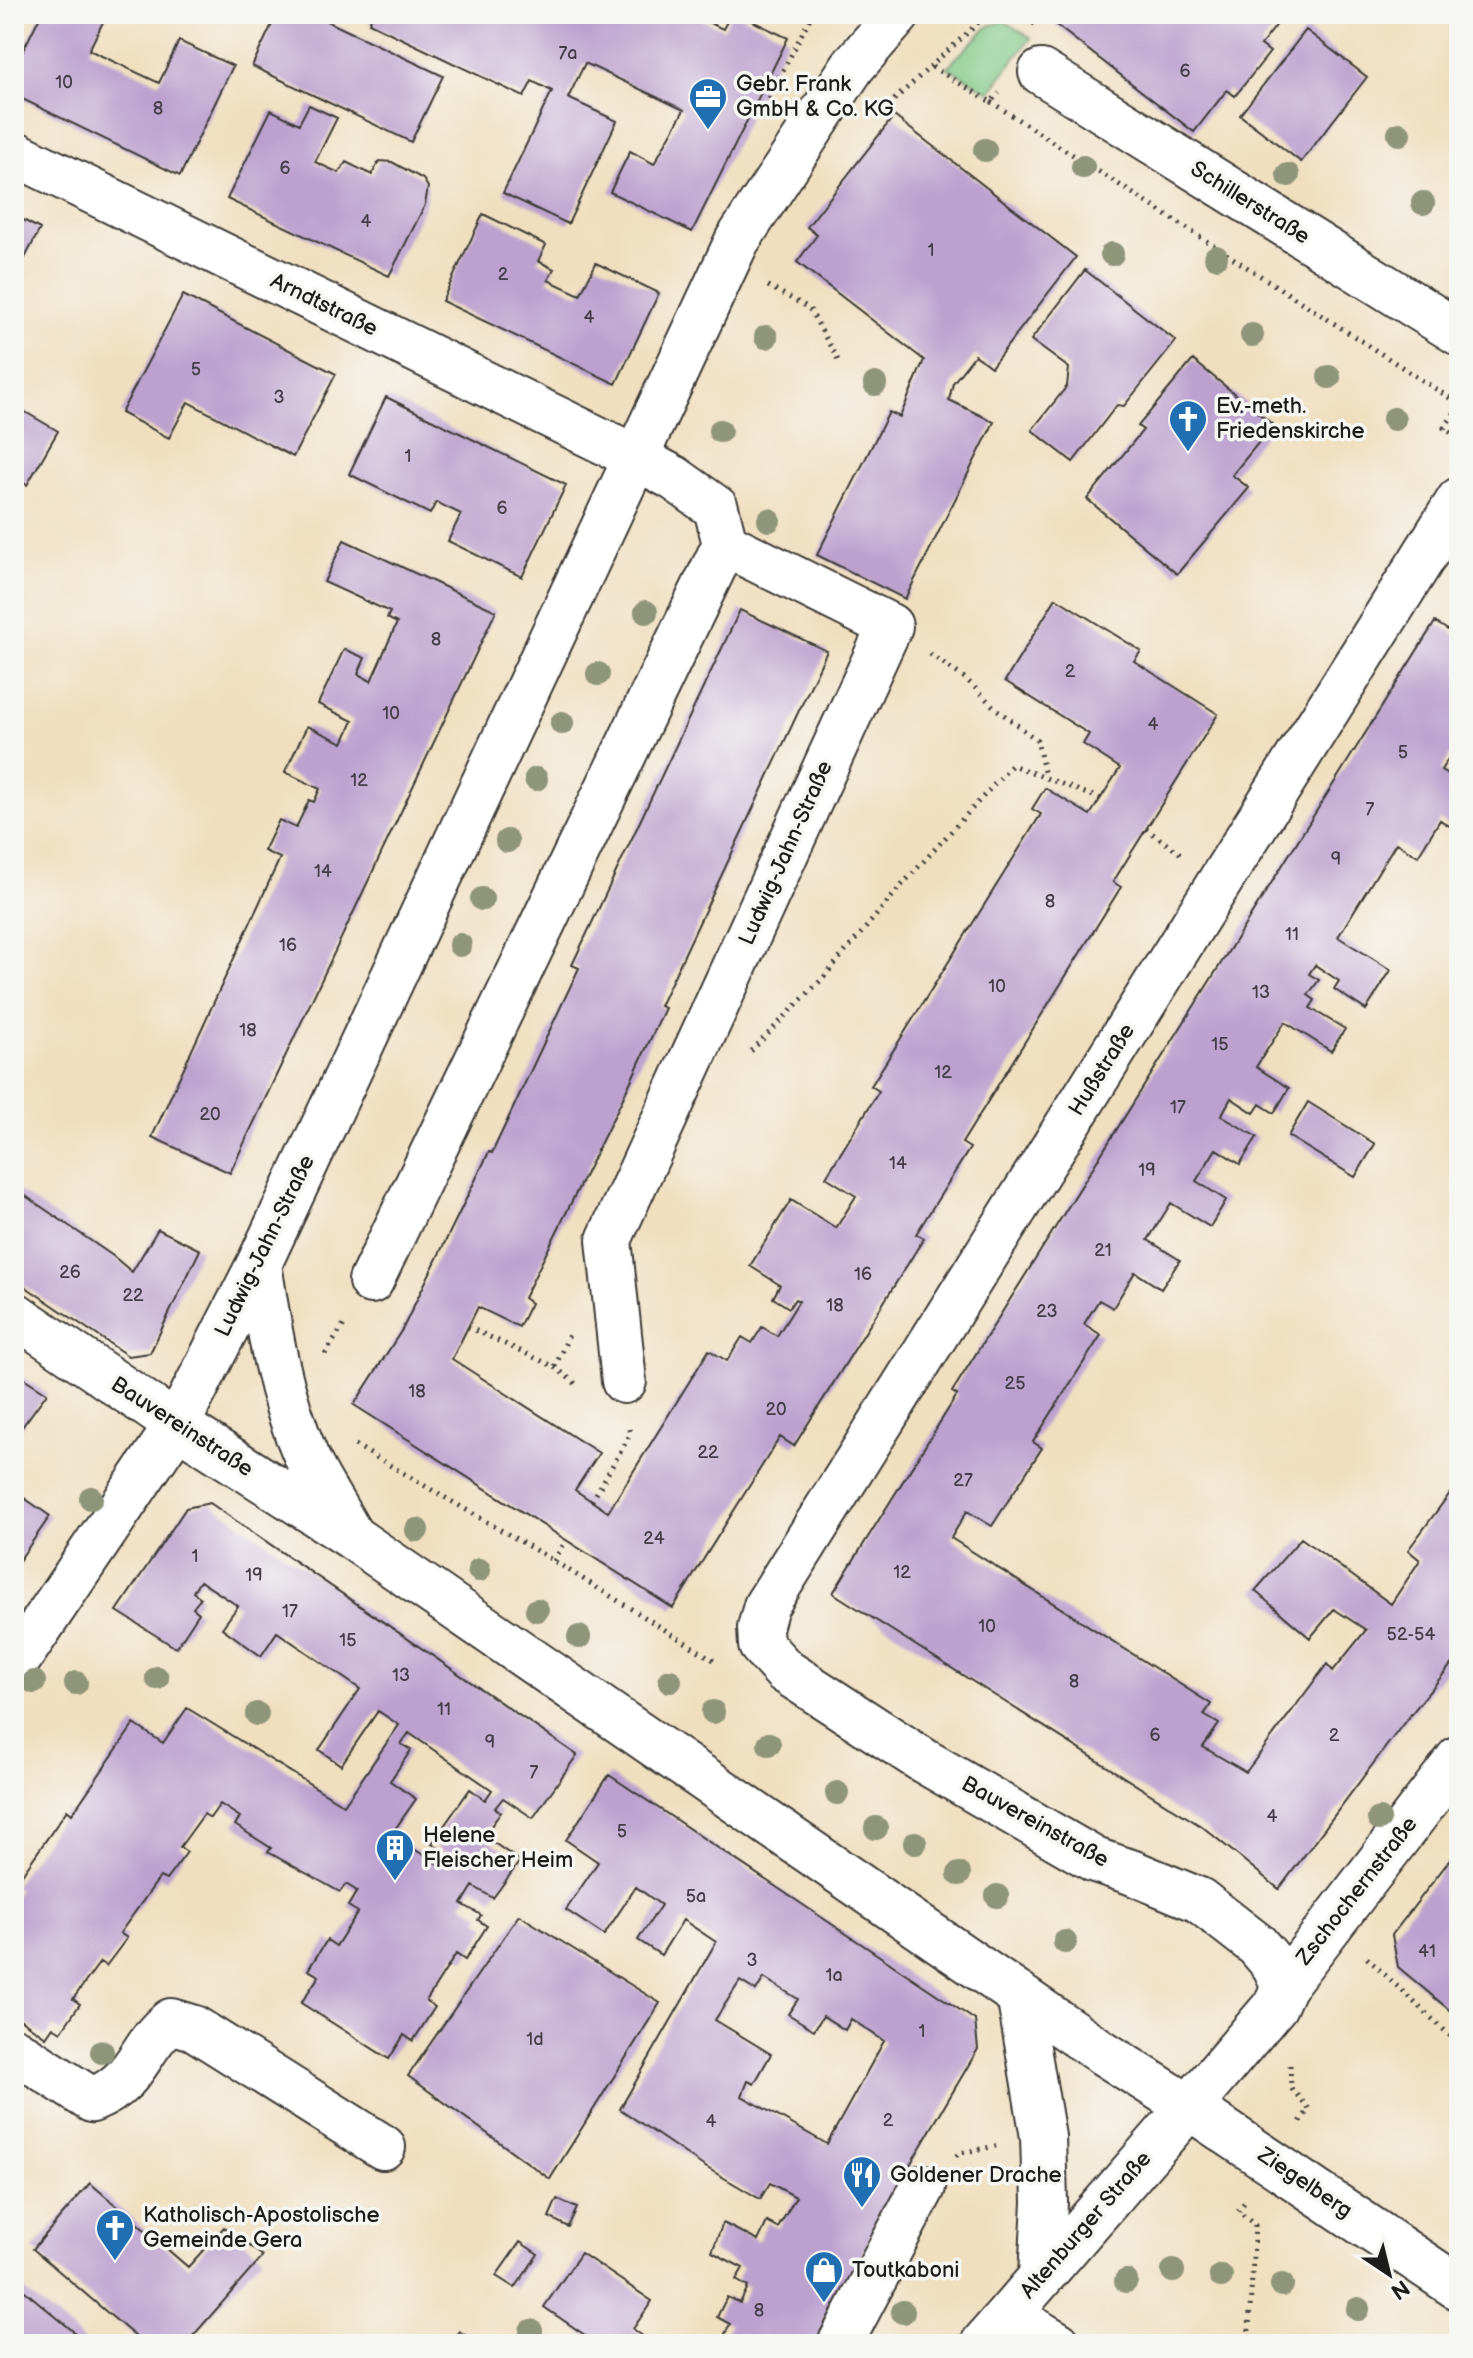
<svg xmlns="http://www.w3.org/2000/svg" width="1473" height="2358" viewBox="0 0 1473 2358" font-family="'Balsamiq Sans',sans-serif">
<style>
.green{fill:#7fc783;stroke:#4e7250;stroke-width:2}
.building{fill:#bca1cf;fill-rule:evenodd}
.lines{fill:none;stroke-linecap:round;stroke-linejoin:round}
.minor-casing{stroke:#3c3934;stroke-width:48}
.major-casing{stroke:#3c3934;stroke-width:48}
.path{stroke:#3c3934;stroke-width:5;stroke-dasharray:2 6;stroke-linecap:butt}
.minor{stroke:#fff;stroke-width:44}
.major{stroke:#fff;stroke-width:44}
.tree{fill:#8f9579}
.labels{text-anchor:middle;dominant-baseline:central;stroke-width:7;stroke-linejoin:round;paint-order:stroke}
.number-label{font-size:18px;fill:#443d49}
.poi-label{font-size:22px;fill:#1c1c1c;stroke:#f6f6f2;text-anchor:start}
.street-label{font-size:22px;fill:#1c1c1c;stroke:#f6f6f2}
</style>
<rect width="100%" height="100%" fill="#f6f6f2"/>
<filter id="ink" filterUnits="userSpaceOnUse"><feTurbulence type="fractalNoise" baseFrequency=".0125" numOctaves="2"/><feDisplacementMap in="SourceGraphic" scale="16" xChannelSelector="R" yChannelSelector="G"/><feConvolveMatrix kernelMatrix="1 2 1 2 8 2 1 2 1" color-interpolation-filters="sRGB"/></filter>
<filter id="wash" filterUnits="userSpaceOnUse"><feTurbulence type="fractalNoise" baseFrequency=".006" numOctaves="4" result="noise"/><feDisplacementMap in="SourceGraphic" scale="32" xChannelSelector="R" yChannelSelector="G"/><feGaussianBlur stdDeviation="1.8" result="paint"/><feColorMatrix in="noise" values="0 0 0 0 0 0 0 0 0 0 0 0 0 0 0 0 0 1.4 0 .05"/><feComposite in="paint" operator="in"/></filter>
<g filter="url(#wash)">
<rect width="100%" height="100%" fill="#f0dfbf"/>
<path class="green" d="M1004,21L1031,38L989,92L947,67L989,26Z"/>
<g id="blocks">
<path class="building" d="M41,14H107L89,50L159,83L179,41L233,66L180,176L14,95V69Z
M277,14H312L443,76L411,142L252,66Z
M373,14H690L723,29L731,14H737L788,38L692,232L610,192L630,151L654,164L684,110L585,63L568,98L617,121L568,224L503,193L552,91L532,81L524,97L369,23Z
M1042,14H1285L1261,45L1270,52L1235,96L1227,90L1194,132Z
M1338,14H1358L1351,24Z
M1306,30L1367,77L1301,162L1240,115Z
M309,105L337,118L315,162L339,173L346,162L372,175L379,161L392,162L423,179L428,187L425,205L389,276L227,199L271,110L299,124Z
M894,116L1076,257L991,367L975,355L953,383L949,400L994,422L905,599L817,555L889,412L900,417L924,360L797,262L817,235L807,227Z
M483,214L546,245L538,261L554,269L548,280L580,295L596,263L659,293L616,384L442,301Z
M14,215L40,229L14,279Z
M1085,270L1176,341L1124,406L1117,405L1073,462L1032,430L1067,386L1069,368L1031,340Z
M183,295L336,374L293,457L188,402L169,438L121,413Z
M14,353L24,358L14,378Z
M1193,360L1273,425L1232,475L1249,488L1177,574L1087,499L1143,430L1138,426Z
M386,397L566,485L522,577L448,541L461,514L436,502L430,514L349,474Z
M20,409L58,431L27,485L14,478V420Z
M344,540L496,611L230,1173L152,1137L280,858L264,851L279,820L296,828L309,800L314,802L320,789L285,772L307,726L343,743L353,721L318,704L344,649L365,658L358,674L371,681L397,623L387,618L390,612L324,582Z
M1056,598L1141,651L1134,661L1218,714L1113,882L1121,887L962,1143L970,1148L916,1234L924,1238L794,1446L780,1437L673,1608L354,1405L403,1328L489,1152L492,1153L579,968L572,965L740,610L827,651L660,1006L665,1008L622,1100L524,1298L531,1303L519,1327L478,1307L452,1359L599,1453L575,1490L608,1512L709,1350L727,1361L742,1337L752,1343L762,1327L777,1336L799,1301L795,1299L789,1308L773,1298L780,1285L750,1266L791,1200L836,1228L856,1196L826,1177L879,1091L871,1086L1041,814L1032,809L1045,788L1090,815L1120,768L1083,744L1089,734L1005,681Z
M1435,622L1459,637V742L1441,770L1459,781V832L1440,820L1418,856L1396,843L1338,937L1391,970L1366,1010L1334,989L1339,981L1315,965L1309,974L1319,980L1308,995L1315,1000L1310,1008L1345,1029L1331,1051L1285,1022L1256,1067L1289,1088L1274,1113L1260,1104L1254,1113L1231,1098L1221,1116L1257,1137L1240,1164L1216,1149L1196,1181L1226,1200L1210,1227L1171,1203L1148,1240L1180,1260L1161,1289L1135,1272L1113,1308L1099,1300L1084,1324L1101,1335L1033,1442L1042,1448L992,1526L967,1511L951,1538L1211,1704L1204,1715L1219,1724L1203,1747L1246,1772L1327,1664L1333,1671L1366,1630L1334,1609L1310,1638L1255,1591L1301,1538L1391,1604L1420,1560L1408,1550L1459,1481V1655L1403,1724L1279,1889L1204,1828L833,1593L957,1395L952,1392Z
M1308,1102L1375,1144L1355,1177L1288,1136Z
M14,1188L113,1256L132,1272L158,1229L200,1250L150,1353L128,1356L14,1279Z
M14,1372L47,1393L14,1438Z
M14,1491L50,1516L14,1568Z
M210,1503L577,1755L533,1818L503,1798L495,1808L501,1812L484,1836L520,1861L493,1898L473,1886L462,1904L481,1915L478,1920L487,1926L465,1960L456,1954L426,2001L435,2007L413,2041L404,2035L389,2059L301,2003L319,1976L308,1970L327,1940L336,1946L358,1912L348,1906L357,1891L346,1884L340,1892L268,1852L271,1848L235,1825L240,1817L220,1804L210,1818L204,1814L180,1847L187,1852L166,1880L160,1877L120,1933L127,1938L106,1966L100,1962L73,1999L80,2004L61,2032L53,2027L46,2037L14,2015V1897L19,1889L14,1886L67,1810L72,1814L134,1724L163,1743L187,1708L344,1805L399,1725L378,1711L341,1765L319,1750L360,1689L277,1632L261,1656L222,1628L238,1606L200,1581L193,1592L201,1598L193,1608L199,1613L176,1648L117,1611L186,1508ZM409,1733L492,1790L485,1800L470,1789L432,1843L448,1855L440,1865L391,1835L416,1799L390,1781L411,1750L401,1744Z
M609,1775L975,2020L978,2049L904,2175L814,2344H720L730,2324L717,2317L727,2297L740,2303L748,2287L736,2280L743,2268L712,2252L723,2223L758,2241L767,2222L778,2228L796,2197L770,2183L760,2199L702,2165L620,2109L716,1942L683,1920L661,1955L638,1940L661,1905L636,1887L604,1935L566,1910L598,1862L566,1840ZM764,1978L798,1999L788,2014L814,2030L823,2016L845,2030L851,2019L884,2041L827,2144L742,2096L748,2081L754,2084L771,2054L715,2020L740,1981L756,1991Z
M1459,1848V2018L1398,1967L1392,1935Z
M519,1915L660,2003L550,2179L408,2076Z
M90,2183L188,2267L224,2227L263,2256L186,2344H144L33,2249Z
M557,2199L577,2208L568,2227L549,2217Z
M520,2242L538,2254L515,2288L496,2276Z
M581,2253L652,2301L633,2329L644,2337L639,2344H598L544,2307Z
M14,2282L67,2326L88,2344H14Z
M459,2331L478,2344H449Z"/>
</g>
</g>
<g filter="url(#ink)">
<use href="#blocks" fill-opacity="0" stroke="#3c3934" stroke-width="2"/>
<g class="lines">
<g class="minor-casing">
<path id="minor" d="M1041,72L1459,333
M14,153L635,457L674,478L716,508L725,544L890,626L609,1240L624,1381
M371,1281L725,544
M14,1314L177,1425L14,1666
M1459,1758L1284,1986L1275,2006L1189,2107L1459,2288
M1284,1986L1274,1965L1257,1945L1199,1900L1131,1872L1095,1860L924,1761L785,1671L761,1645L760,1628L766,1606L1459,500
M14,2050L92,2100C140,2081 137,2047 171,2021L194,2028L383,2147
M1009,2315L1058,2344
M840,2344L923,2187"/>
</g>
<g class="major-casing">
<path id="major" d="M898,14L853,66L737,241L259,1264L177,1425L352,1537L1097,2049L1189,2107L983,2344
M259,1264C269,1330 279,1394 306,1456C318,1482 335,1507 349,1532
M1019,1995L1043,2137L1045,2202L1041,2276"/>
</g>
<path class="path" d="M1020,14L1036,25
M932,67L991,102L999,93
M991,102L1459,404
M765,106L812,14
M884,112L895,99L988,14
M768,286L809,308L840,364
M1459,407L1444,428L1459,438
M930,654L966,679L995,708L1037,740L1045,776
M1146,829L1181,854
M751,1051L823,978L901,886L1012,765L1101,799
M468,1327L555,1367L569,1335
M325,1354L346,1322
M555,1367L576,1384
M355,1445L554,1561L717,1662
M592,1501L630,1435L629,1428
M554,1561L566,1540
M1367,1958L1459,2044
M1290,2065L1291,2088L1309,2109L1298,2125
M956,2156L960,2153L996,2146
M1244,2203L1238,2211L1255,2225L1248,2344"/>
<use href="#minor" class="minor"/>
<use href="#major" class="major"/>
</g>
<g class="tree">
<circle cx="1399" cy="134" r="12"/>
<circle cx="985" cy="150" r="12"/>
<circle cx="1083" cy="167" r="12"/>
<circle cx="1288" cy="175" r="12"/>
<circle cx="1423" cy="203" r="12"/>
<circle cx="1112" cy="254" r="12"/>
<circle cx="1216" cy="257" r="12"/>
<circle cx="1252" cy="335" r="12"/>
<circle cx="766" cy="337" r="12"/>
<circle cx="1329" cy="377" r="12"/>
<circle cx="875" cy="384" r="12"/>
<circle cx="1394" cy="419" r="12"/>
<circle cx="720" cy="431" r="12"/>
<circle cx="769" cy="520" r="12"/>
<circle cx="646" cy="612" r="12"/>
<circle cx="598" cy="674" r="12"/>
<circle cx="562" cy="723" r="12"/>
<circle cx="536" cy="779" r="12"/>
<circle cx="507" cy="841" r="12"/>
<circle cx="482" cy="899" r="12"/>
<circle cx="460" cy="945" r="12"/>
<circle cx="91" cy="1498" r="12"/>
<circle cx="417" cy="1530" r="12"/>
<circle cx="479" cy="1570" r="12"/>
<circle cx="537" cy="1610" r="12"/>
<circle cx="579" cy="1637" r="12"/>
<circle cx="157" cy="1678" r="12"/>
<circle cx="670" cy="1681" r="12"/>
<circle cx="34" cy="1682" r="12"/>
<circle cx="76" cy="1683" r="12"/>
<circle cx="713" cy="1712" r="12"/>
<circle cx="257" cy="1714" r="12"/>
<circle cx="769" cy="1744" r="12"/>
<circle cx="837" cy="1793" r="12"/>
<circle cx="1379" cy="1819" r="12"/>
<circle cx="876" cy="1828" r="12"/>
<circle cx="915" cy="1843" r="12"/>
<circle cx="959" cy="1874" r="12"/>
<circle cx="997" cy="1896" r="12"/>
<circle cx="1065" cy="1942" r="12"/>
<circle cx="102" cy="2052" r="12"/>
<circle cx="1173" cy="2271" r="12"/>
<circle cx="1221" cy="2276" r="12"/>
<circle cx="1126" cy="2281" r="12"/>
<circle cx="1282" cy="2285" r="12"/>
<circle cx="1358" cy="2309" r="12"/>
<circle cx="903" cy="2312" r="12"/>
<circle cx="531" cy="2331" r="12"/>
</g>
</g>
<defs>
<g id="office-pin" transform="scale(2)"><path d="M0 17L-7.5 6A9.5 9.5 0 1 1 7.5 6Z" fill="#1f6fb2" stroke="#f6f6f2"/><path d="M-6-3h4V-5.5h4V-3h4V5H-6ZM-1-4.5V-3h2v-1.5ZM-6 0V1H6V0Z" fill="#fff"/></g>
<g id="church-pin" transform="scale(2)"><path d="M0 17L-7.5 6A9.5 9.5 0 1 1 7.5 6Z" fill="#1f6fb2" stroke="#f6f6f2"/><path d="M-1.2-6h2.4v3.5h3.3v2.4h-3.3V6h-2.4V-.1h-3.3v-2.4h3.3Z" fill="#fff"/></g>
<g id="building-pin" transform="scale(2)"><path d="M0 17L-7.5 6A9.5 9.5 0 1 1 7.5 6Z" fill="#1f6fb2" stroke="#f6f6f2"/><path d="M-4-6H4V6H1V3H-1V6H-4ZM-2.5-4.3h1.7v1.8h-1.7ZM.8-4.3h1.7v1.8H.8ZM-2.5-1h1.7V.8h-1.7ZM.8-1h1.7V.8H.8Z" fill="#fff"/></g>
<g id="restaurant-pin" transform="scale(2)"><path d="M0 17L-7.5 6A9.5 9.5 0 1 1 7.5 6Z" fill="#1f6fb2" stroke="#f6f6f2"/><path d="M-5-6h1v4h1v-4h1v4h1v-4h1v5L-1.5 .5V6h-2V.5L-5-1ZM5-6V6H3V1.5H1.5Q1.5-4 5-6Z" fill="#fff"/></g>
<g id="shop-pin" transform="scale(2)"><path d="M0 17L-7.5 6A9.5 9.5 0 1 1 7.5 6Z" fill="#1f6fb2" stroke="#f6f6f2"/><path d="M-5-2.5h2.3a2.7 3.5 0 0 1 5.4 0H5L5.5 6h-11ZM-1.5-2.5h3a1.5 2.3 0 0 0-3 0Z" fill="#fff"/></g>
</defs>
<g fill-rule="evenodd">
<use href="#office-pin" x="708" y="97"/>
<use href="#church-pin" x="1188" y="419"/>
<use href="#building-pin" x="395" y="1848"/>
<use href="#restaurant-pin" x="862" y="2175"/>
<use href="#church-pin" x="115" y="2228"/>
<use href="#shop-pin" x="824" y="2270"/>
</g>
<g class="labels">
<g class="number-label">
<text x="568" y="53">7a</text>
<text x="1185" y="71">6</text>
<text x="64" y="82">10</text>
<text x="158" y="108">8</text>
<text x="285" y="168">6</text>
<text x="366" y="221">4</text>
<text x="931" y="250">1</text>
<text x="503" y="274">2</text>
<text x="589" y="317">4</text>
<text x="196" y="369">5</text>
<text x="279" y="397">3</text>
<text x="408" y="456">1</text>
<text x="502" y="508">6</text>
<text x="436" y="639">8</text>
<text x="1070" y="671">2</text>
<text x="391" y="713">10</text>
<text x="1153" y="724">4</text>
<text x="1403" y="752">5</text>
<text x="359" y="780">12</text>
<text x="1370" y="809">7</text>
<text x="1336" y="859">9</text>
<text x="323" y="871">14</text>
<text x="1050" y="901">8</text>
<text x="1292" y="934">11</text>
<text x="288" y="945">16</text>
<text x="997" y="986">10</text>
<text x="1261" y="992">13</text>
<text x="248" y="1030">18</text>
<text x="1220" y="1044">15</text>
<text x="943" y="1072">12</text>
<text x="1178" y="1107">17</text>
<text x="210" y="1114">20</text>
<text x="898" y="1163">14</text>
<text x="1147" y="1170">19</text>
<text x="1103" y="1250">21</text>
<text x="70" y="1272">26</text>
<text x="863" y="1274">16</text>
<text x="133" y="1295">22</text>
<text x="835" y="1305">18</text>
<text x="1047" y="1311">23</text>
<text x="1015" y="1383">25</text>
<text x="417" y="1391">18</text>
<text x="776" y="1409">20</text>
<text x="708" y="1452">22</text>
<text x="963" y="1480">27</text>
<text x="654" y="1538">24</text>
<text x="195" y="1556">1</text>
<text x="902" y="1572">12</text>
<text x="254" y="1575">19</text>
<text x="290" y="1611">17</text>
<text x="987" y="1626">10</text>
<text x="1411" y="1634">52-54</text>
<text x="348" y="1640">15</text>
<text x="401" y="1675">13</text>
<text x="1074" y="1681">8</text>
<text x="444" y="1709">11</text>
<text x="1155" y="1735">6</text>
<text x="1334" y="1735">2</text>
<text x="490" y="1742">9</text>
<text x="534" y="1772">7</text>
<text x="1272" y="1816">4</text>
<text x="622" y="1831">5</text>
<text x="696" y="1896">5a</text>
<text x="1427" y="1951">41</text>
<text x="752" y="1960">3</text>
<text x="834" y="1975">1a</text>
<text x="922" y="2031">1</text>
<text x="535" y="2039">1d</text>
<text x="888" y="2120">2</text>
<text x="711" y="2121">4</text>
<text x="759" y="2310">8</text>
</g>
<g class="poi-label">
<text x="736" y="84">Gebr. Frank<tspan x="736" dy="25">GmbH &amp; Co. KG</tspan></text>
<text x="1216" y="406">Ev.-meth.<tspan x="1216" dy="25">Friedenskirche</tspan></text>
<text x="423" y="1835">Helene<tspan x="423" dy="25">Fleischer Heim</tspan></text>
<text x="890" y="2175">Goldener Drache</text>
<text x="143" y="2215">Katholisch-Apostolische<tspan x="143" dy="25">Gemeinde Gera</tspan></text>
<text x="852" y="2270">Toutkaboni</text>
</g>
<g class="street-label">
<text transform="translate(1250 203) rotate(32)">Schillerstraße</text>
<text transform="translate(324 305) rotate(26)">Arndtstraße</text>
<text transform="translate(786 853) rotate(-66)">Ludwig-Jahn-Straße</text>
<text transform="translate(1102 1070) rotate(-58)">Hußstraße</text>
<text transform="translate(265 1246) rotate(-64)">Ludwig-Jahn-Straße</text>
<text transform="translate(182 1427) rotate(33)">Bauvereinstraße</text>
<text transform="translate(1035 1822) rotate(29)">Bauvereinstraße</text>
<text transform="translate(1357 1891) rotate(-52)">Zschochernstraße</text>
<text transform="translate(1305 2183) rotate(34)">Ziegelberg</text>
<text transform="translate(1086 2225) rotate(-49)">Altenburger Straße</text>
</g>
</g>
<rect width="1473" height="2358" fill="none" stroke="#f6f6f2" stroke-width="48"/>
<g transform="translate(1389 2274) rotate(145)" stroke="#f6f6f2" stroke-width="6" paint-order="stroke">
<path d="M0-6L14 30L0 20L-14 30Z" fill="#1c1c1c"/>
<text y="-12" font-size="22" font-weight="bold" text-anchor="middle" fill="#1c1c1c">N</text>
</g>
</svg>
